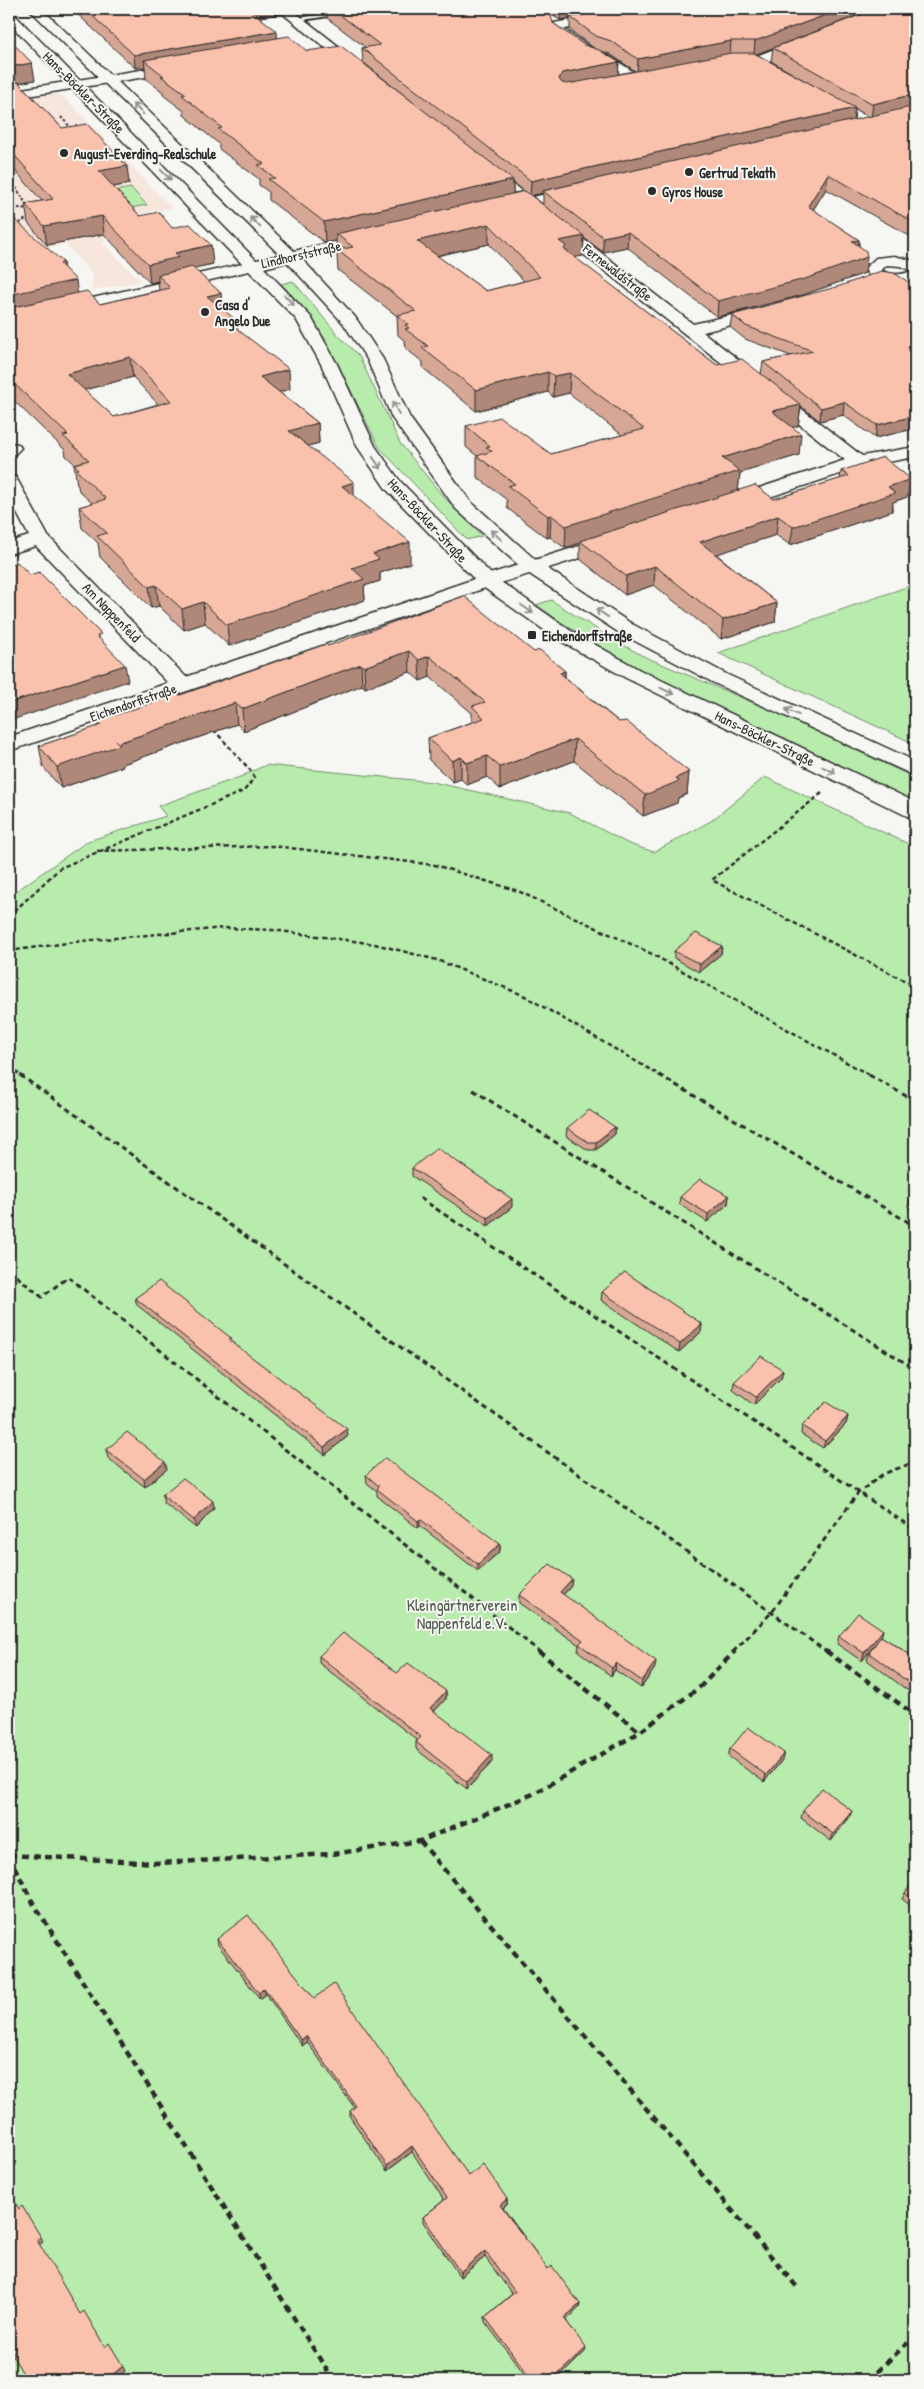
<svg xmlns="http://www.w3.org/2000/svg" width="924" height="2389" viewBox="0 0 924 2389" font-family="'Patrick Hand',sans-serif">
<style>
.built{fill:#f7e6dd}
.green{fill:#b8ecad;stroke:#728c6c}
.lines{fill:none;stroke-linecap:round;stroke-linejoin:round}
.lane-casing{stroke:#2b2b2b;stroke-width:4}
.street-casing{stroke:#2b2b2b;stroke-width:3}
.secondary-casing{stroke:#2b2b2b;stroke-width:3}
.path-far3{stroke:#2b2b2b;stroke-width:2;stroke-dasharray:2.5 2;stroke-linecap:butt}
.path-far2{stroke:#2b2b2b;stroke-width:2.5;stroke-dasharray:4.5 3;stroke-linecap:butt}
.path-far1{stroke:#2b2b2b;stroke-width:3;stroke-dasharray:5.5 4;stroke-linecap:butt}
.path{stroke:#2b2b2b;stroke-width:4.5;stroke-dasharray:7 5;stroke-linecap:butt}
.lane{fill:#f6f6f2;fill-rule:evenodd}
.street{fill:#f6f6f2;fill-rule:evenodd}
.secondary{fill:#f6f6f2;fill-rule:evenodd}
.wall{fill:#d7a795;stroke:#2b2b2b;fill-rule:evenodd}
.shaded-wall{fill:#af8879;stroke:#2b2b2b}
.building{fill:#fac2ad;stroke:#2b2b2b;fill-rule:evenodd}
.oneway{stroke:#90908e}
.poi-dot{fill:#2b2b2b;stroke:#f6f6f2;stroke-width:2}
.labels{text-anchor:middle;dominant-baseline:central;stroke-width:4;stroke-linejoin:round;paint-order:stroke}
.far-street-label{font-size:14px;fill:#2b2b2b;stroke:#f6f6f2}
.far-poi-label{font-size:14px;font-weight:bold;fill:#2b2b2b;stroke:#f6f6f2;text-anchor:start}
.park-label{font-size:16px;fill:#4e5b4c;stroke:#f6f6f2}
</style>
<rect width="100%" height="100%" fill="#f6f6f2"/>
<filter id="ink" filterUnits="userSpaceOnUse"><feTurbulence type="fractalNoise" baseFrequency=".02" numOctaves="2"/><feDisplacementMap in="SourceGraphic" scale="10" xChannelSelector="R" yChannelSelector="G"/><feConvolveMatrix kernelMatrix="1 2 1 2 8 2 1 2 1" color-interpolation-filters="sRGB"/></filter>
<g filter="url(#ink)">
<path class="built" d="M46,93L63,96L172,208L92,221L107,239L102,243L141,281L91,291L93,275L65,244L9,255V99Z"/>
<path class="green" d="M131,188L147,205L115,211L99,194Z
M293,281L338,335L359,356L400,443L441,494L482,536L467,540L379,447L325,339L302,306L281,284Z
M915,584V744L718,653Z
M551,600L609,637L643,656L770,710L915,778V803C787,742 653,687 536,605Z
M266,765L433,782L570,813L629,844L654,852L711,821L765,777L915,847V2380H9V896L88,841L166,816L158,806L240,777Z"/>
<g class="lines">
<g class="lane-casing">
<path id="lane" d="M354,9H372L297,21L293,19Z"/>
</g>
<g class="street-casing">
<path id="street" d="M277,9H291L370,71L368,74H358Z
M635,9H649L640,17L565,29V30L595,51L609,56L637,74L661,69L668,73L666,76L635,83L630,82L599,62L585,57L553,32L554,23Z
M850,9H864L875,18L873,21L761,64H751L749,61L751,58L860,17Z
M184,63L191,67L189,70L9,99V91Z
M822,93L876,121L878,124L876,127H866L817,100L815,97Z
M484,165L489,166L693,324L767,307L773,309L775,312L773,315L703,332L862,456L915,447V457L861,467L736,508H722L720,504L722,500L845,460L479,172L477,169Z
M894,256L915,261V281C901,285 870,287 865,268L876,258ZM887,265L900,266L912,271C901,275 892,276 881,270Z
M9,443L18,444L21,448L15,454L9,455Z
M9,475L16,477L18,481L48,536L186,677L480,577L608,537L615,535L622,537L625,541L622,545L494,585L190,690L9,751V737L168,683L36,546L9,554V542L29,536L9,498Z"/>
</g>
<g class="secondary-casing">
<path id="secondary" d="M29,9H42L294,251L373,233L378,235L381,238L378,241L302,259L355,317L383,359L410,418L470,501L539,563L632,624L728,675L915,761V776L714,683L618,632L525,571L456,509L392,418L367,359L343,323L287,262L264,268L311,317L337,364L375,446L400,481L494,577L571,631L640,670L915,802V818L907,816L626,678L557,639L480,585L386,489L357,446L321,364L296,319L249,271L9,327V317L242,264L9,23V12L13,13L256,260L280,255Z
M580,186L585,187L587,190L585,193L500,214L492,209L495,206Z"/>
</g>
<path class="path-far3" d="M61,117L73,130
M9,176L28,207
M9,207L29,209
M20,228V223L29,217
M907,477L915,483"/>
<path class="path-far2" d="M822,793L712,880L915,986
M97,851L273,846L435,865L518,891L650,953L871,1076
M9,916L60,868L244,791L254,778L251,771L214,730
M9,951L82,941L224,928L273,930L375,944L437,960L523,995L661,1076
M9,1067L22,1076"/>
<path class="path-far1" d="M20,1075L827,1652
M659,1075L915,1226
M869,1075L915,1101
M473,1090L915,1369
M420,1198L915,1530
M9,1270L42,1297L68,1277L540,1652
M733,1652L772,1612L858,1493L883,1474L915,1462"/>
<path class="path" d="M538,1651L640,1732
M826,1651L915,1715
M420,1841L797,2287
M9,1855L159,1863L332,1854L420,1841L533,1794L640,1732L701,1686L735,1651
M9,1856L32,1901L333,2380
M868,2380L915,2336"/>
<use href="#lane" class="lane"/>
<use href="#street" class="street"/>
<use href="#secondary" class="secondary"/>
</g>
<path class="wall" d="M72,9H280V14L260,17L277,38L307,51L414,103L363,62L362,48L365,47L327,18V12L320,13L314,9L297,12L292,9H540L553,23L584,45L594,48L570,30V18L560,20L541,9H857L856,16L869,11L864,9H915V239L826,189L813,210L859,240V245L865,273L803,295L717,317L627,247L603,252L584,238L583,256L574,257L717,365L761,374L763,362L791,356L745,339L730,327L732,315L915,286V436L909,430L875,438L843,415L820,421L801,406L798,426L792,427L799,455L740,473L738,491L774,499L840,479L841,471L907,497L893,502L892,511L790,545L776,535L716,554L777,603L775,622L721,639L654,585L625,595L580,559V543L565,548L550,537L547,538L507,508V500L477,477V456L466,447V426L551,454L622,435L569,393L553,397L548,392L476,411L423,368V362L406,349L405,341L398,335L397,316L338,270L336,241L325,243L269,200V192L259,185V179L219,149V144L184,115V111L163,95V92L146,79L145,67L135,68ZM773,48L771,61L814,86L756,54ZM601,51L610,54L635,71L618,74L619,62ZM855,109L869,117L854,120ZM513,182L524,191L513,193ZM543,193V204L532,196ZM489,244L524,281L486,291L437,256Z
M9,39L35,80L19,83L62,128L129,184L113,187L140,216L172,228L213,264L193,268L223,310L237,321V330L290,389L279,392L318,423L319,443L308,446L354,496L410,563L380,573V581L364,586L365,600L229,646L205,623L184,630L159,606L151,608L100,557L98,543L82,528L79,507L92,503L79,491L78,486L77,485L74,464H75L66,456L65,450L9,396V218L63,262V268L78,293L100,304L159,290L158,281L150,283L104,234L47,245L28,223L25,204L42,201L12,167L9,168ZM133,377L158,404L114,417L84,390Z
M328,646L534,652L565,671V677L619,722L689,772L687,794L678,798L677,803L643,816L574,761L500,789L487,777L467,785L461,779L453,782L429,760L428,738L472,722V713L430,677L420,681L410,672L365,688L362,685L244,731L237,724L123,764V766L61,788L43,767L39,746L99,726L98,721L180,695Z
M722,946L721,954L699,972L674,958V951Z
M615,1127V1134L596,1150H588L566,1136L567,1128Z
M412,1168L512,1207L488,1226L412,1176Z
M915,1194V1211L908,1207L910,1199Z
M729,1196L728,1204L707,1222L679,1204L680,1197Z
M602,1292L702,1324L701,1332L679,1352L601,1300Z
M135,1298L231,1338L232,1342L348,1436L325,1455L137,1305Z
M783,1370L781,1378L754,1405L733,1390L734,1382Z
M848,1416L846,1424L823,1448L801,1434L802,1426Z
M106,1450L167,1469L145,1487L108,1458Z
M366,1475L500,1544V1551L478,1571L420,1526L418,1528L377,1496V1491L367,1483Z
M162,1495L214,1508L196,1528L164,1503Z
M571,1586L563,1595L655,1668L641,1688L615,1670L611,1676L578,1651L579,1645L519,1603V1595Z
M883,1630L881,1636L915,1658V1696L867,1660L869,1653L878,1640L862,1661L837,1644L839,1636Z
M319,1656L397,1673L446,1691V1699L434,1711L492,1762L467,1789L416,1749V1742L417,1740L319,1663Z
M730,1749L782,1760L764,1782L728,1756Z
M803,1811L849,1818L831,1841L801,1818Z
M915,1880V1909L902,1899L905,1893Z
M217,1939L314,1998L469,2176L507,2199V2205L503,2208L548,2269L580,2304L579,2308L566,2320L585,2352L556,2380H529L485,2322V2317L512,2294L485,2257L460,2277L423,2222V2217L444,2200L412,2152L387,2171L350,2117V2111L354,2107L307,2042L302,2046L266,1994L260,1999L218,1945Z"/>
<path class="shaded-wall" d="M246,9H280V14L246,19Z
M297,9H314L297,12Z
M319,9H327V12L320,13Z
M561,9H625L570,17V18L560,20Z
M842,9H857L856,16L754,55L755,41Z
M277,31L278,45L144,60L145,67L135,68L134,55Z
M731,41L730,55L637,73L638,59Z
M619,62L618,76L562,87L559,79L562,73Z
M32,63L35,80L10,84L9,90V67Z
M915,94V108L871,118L873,104Z
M855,108L853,122L543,191V193L530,196L531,181Z
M9,149L12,167L9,168Z
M127,166L129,184L101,189L99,171Z
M828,174L826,189L806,221L808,206Z
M513,180V200L336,234V241L325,243L324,222Z
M102,216L104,234L47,245L44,226Z
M489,224V244L417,260V241Z
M628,232L627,247L603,252V237Z
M584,236L583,256L565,259L559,241Z
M859,240L857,255L852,241Z
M211,245L213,264L181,271L158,275V281L150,283L148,264L175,253Z
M867,257L865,273L803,295L717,317L718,301Z
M63,262L65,281L76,280L78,299L9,315V295Z
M221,293L223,312L207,296Z
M237,321L238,341L229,323Z
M130,357L133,377L69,394L67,374Z
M289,369L290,389L262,397L260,377Z
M548,372V392L476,411V390Z
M570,373L569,393L553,397L554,376Z
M844,402L843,415L820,421L821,408Z
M801,405L798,426L770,432L772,411Z
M911,417L909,430L875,438L877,425Z
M318,423L319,443L291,451L289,431Z
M801,434L799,455L740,473L738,492L580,541V543L565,548L566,526L722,458Z
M911,479L907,497L893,502L892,511L790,545L793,527L888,487Z
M354,482V503L342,486Z
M551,515L550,537L547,538L548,516Z
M778,516L776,535L699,560L700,542Z
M410,542V563L380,573V581L364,586L365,600L229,646L227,625L352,568L373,554Z
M655,566L654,585L625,595L626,576Z
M156,585L159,606L151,608L149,587Z
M203,602L205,623L184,630L182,609Z
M777,603L775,622L721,639L723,620Z
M409,651L410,672L365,688L364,667Z
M429,656L430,677L420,681L419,660Z
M361,664L362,685L244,731L242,709Z
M125,665L128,681L9,721V703Z
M565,671L564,692L560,673Z
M235,703L237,724L123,764V766L61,788L57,767L118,743Z
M575,739L574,761L500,789V767Z
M487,756V777L467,785V763Z
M461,757V779L453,782L452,761Z
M689,772L687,794L678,798L677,803L643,816L645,795L676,778Z
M722,946L721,954L699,972L700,964Z
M615,1127V1134L596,1150V1142Z
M729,1196L728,1204L707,1222L708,1214Z
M512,1199V1207L488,1226V1218Z
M702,1324L701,1332L679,1352L680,1344Z
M783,1370L781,1378L754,1405L756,1397Z
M848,1416L846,1424L823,1448L825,1441Z
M347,1429L348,1436L325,1455L324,1447Z
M165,1462L167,1469L145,1487L144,1479Z
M213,1501L214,1508L196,1528L194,1520Z
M420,1519V1526L418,1528V1521Z
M500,1544V1551L478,1571V1564Z
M572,1579L571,1586L559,1599L560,1592Z
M883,1630L881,1637L862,1661L864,1653Z
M656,1661L655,1668L641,1688L642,1681Z
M616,1663L615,1670L611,1676L612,1668Z
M446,1691V1699L431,1715L430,1708Z
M784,1753L782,1760L764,1782L766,1775Z
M492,1755V1762L467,1789V1782Z
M852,1811L849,1818L831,1841L833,1834Z
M264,1988L266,1994L260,1999L259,1993Z
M306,2036L307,2042L302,2046L301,2040Z
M412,2146V2152L387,2171V2166Z
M507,2199V2205L500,2210V2205Z
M41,2237L43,2242L39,2245L37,2240Z
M485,2251V2257L460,2277V2272Z
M580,2304L579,2308L564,2323V2318Z
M586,2348L585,2352L556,2380H552Z
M123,2366L125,2371L114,2380H106Z"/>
<path class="building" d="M85,9H249L277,31L134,55Z
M332,9H403L405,10L408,9H540L551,16L553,23L584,45L599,50L619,62L562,73L559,79L562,83L568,84L731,53H754L855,108L531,181L362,48L380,45Z
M622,9H842L755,41H731L638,59L611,41L596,36L570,17Z
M876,9H915V94L873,104L773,48Z
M289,36L307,51L341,46L513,180L324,222L268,179L275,178L258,165L264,164L218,129L222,128L182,95L186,94L161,76H164L144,60Z
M9,39L32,63L9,67Z
M18,82L62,128L87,124L127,166L99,171L140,216L159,212L172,228L190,224L211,245L175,253L180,257L148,264L102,216L44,226L25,204L53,199L9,149V83Z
M915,106V223L828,174L808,206L859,240L852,241L866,251L867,257L805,279L718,301L628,232L603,237L543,191Z
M525,191L584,236L559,241L566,246L564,249L717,365L742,359L801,405L772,411L801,434L722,458L740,471L566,526L551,515L548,516L508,486L515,484L477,456L492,451L486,447L490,446L466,426L500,417L551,454L644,429L570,373L554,376L548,372L476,390L422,348L428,346L405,329L409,328L405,325L408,324L397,315L416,311L337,250L353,247L336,234ZM489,224L540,277L486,291L417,241Z
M9,218H13L63,262L60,264L76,280L9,295Z
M192,267L221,293L207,296L237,321L229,323L289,369L260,377L318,423L289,431L354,482L342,486L410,542L373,554L379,559L352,568L364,579L227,625L203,602L182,609L156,585L149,587L97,536L107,533L79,507L106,499L76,470L79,469L74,464L89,460L63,436L68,435L9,379V308L87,291L100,304L170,288L158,275ZM130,357L171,401L114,417L67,374Z
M881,271L894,273L915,286V421L911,417L877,425L844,402L821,408L763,362L813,351L746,326L732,315L840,286Z
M883,457L911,479L888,487L895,493L793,527L778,516L700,542L777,603L723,620L655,566L626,576L580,541L755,485L774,499L849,476L841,471Z
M17,562L30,575L39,572L101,634L97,636L125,665L9,703V565Z
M464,596L534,652L540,650L565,671L560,673L599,706L619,722L626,721L689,772L676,778L679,781L645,795L575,739L500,767L487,756L467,763L461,757L452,761L428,738L484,718L472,706L485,702L429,656L419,660L409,651L364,667L361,664L242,709L235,703L118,743L115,740L120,745L57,767L39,746L101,725L98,721L166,698L178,694L180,695L326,644L328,646Z
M696,933L722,946L700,964L674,951Z
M589,1110L615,1127L596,1142H588L567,1128Z
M437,1148L512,1199L488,1218L412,1168Z
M700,1179L729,1196L708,1214L680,1197Z
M915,1194V1202L910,1199Z
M625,1272L702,1324L680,1344L602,1292Z
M159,1281L231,1338L229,1340L347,1429L324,1447L135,1298Z
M761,1356L783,1370L756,1397L734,1382Z
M826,1402L848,1416L825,1441L802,1426Z
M127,1432L165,1462L144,1479L106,1450Z
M385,1458L500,1544L478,1564L420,1519L418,1521L377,1489L379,1486L366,1475Z
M183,1478L213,1501L194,1520L162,1495Z
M550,1564L572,1579L560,1592L656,1661L642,1681L616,1663L612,1668L579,1644L583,1640L519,1595Z
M858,1613L883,1630L864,1653L839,1636Z
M343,1633L397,1673L408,1663L446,1691L430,1708L492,1755L467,1782L416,1742L421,1737L319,1656Z
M881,1636L915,1658V1687L869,1653Z
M748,1727L784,1753L766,1775L730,1749Z
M822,1788L852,1811L833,1834L803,1811Z
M915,1880V1901L905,1893Z
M248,1915L314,1998L334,1984L469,2176L483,2164L507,2199L500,2205L548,2269L552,2266L580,2304L564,2318L586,2348L552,2380H532L485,2317L515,2292L485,2251L460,2272L423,2217L447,2198L412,2146L387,2166L350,2111L356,2106L306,2036L301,2040L264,1988L259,1993L217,1939Z
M9,2191L19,2209L22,2206L41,2237L37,2240L80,2314L84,2311L105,2347L109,2343L123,2366L106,2380H27L12,2355L14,2353L9,2344Z
M629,2377L632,2380H626Z"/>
<defs><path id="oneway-shaft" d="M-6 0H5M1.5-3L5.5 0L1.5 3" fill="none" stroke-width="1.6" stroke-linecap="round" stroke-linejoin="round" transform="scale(1.25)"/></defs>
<g class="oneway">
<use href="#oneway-shaft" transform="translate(138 109) rotate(-136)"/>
<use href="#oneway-shaft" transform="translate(166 175) rotate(45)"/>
<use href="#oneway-shaft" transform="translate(255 222) rotate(-135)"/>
<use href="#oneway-shaft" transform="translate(289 300) rotate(47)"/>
<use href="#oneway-shaft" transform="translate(396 408) rotate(-114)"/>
<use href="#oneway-shaft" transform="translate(377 463) rotate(55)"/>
<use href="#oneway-shaft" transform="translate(496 535) rotate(-138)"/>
<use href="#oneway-shaft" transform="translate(527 609) rotate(35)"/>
<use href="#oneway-shaft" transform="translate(602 613) rotate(-147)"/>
<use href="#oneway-shaft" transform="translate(667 691) rotate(26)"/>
<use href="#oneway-shaft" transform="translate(792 712) rotate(-155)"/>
<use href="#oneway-shaft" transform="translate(829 770) rotate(26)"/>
</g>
</g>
<g class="poi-dot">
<circle cx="64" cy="153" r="5"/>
<circle cx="689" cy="172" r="5"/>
<circle cx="652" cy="191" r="5"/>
<circle cx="205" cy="312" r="5"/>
<rect x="527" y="630" width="10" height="10" rx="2.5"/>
</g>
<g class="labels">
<g class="far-street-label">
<text transform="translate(84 92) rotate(45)">Hans-Böckler-Straße</text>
<text transform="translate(301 254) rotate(-13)">Lindhorststraße</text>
<text transform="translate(618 272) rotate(38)">Fernewaldstraße</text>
<text transform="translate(428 520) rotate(47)">Hans-Böckler-Straße</text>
<text transform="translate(112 612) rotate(46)">Am Nappenfeld</text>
<text transform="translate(133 702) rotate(-19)">Eichendorffstraße</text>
<text transform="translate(765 738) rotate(26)">Hans-Böckler-Straße</text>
</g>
<g class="far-poi-label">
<text x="74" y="153">August-Everding-Realschule</text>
<text x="699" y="172">Gertrud Tekath</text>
<text x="662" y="191">Gyros House</text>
<text x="215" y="304">Casa d'<tspan x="215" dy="16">Angelo Due</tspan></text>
<text x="542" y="635">Eichendorffstraße</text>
</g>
<g class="park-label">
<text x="462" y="1605">Kleingärtnerverein<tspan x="462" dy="18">Nappenfeld e.V.</tspan></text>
</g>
</g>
<rect width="924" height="2389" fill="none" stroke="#f6f6f2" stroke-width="30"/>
<rect x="15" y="15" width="894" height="2359" fill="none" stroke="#2b2b2b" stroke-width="2" filter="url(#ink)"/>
</svg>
